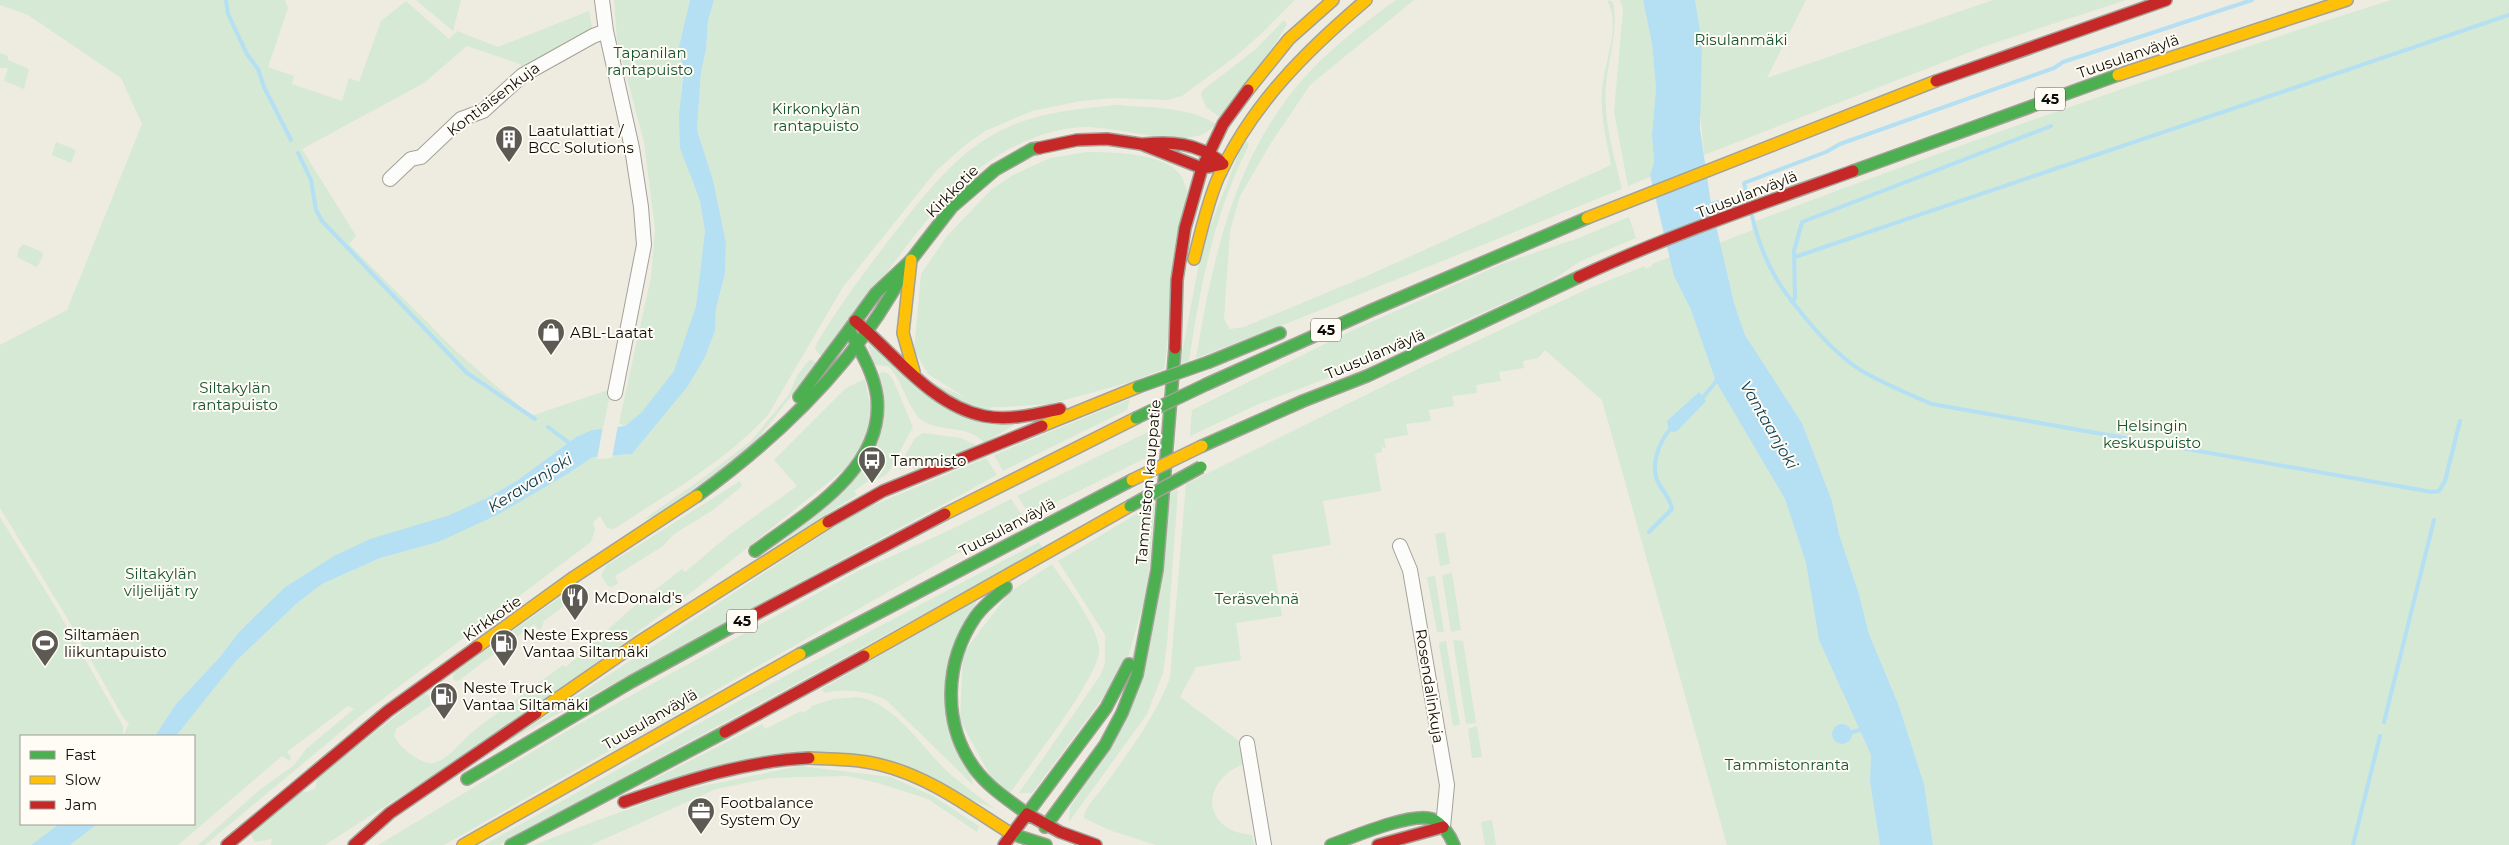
<svg xmlns="http://www.w3.org/2000/svg" width="2509" height="845" viewBox="0 0 2509 845" font-family="Montserrat,sans-serif">
<style>
.green{fill:#d5e9d4}
.water{fill:#b5dff3}
.pier{fill:#eeece0}
.lines{fill:none;stroke-linecap:round;stroke-linejoin:round}
.stream{stroke:#b5dff3;stroke-width:4}
.street-casing{stroke:#a3a198;stroke-width:16}
.fast-casing{stroke:#a3a198;stroke-width:14}
.slow-casing{stroke:#a3a198;stroke-width:14}
.jam-casing{stroke:#a3a198;stroke-width:14}
.street{stroke:#fcfcfa;stroke-width:14}
.fast{stroke:#4caf50;stroke-width:11}
.slow{stroke:#ffc107;stroke-width:11}
.jam{stroke:#c62828;stroke-width:11}
.fast-bridge-casing{stroke:#a3a198;stroke-width:14;stroke-linecap:butt}
.slow-bridge-casing{stroke:#a3a198;stroke-width:14;stroke-linecap:butt}
.fast-bridge{stroke:#4caf50;stroke-width:11}
.slow-bridge{stroke:#ffc107;stroke-width:11}
.labels{text-anchor:middle;dominant-baseline:central;stroke-width:4;stroke-linejoin:round;paint-order:stroke}
.shield{fill:#fefcf4;stroke:#56544d;stroke-width:1}
.shield-label{font-size:14px;font-weight:bold;fill:#0e0c06}
.park-label{font-size:15px;fill:#165431;stroke:#fefcf4}
.street-label{font-size:15px;fill:#0e0c06;stroke:#fefcf4}
.poi-label{font-size:15px;fill:#0e0c06;stroke:#fefcf4;text-anchor:start}
.water-label{font-size:16px;font-style:italic;fill:#083a52;stroke:#fefcf4}
</style>
<rect width="100%" height="100%" fill="#eeece0"/>
<path class="green" d="M0,0H285L288,8L268,67L294,76L292,84L342,101L349,78L359,82L381,21L406,1L449,39L457,31L498,47L589,11L593,32L523,68L520,64L467,46L424,83L302,149L356,236L349,244L457,352L531,416L611,389L603,429L592,430L576,437L518,480L487,498L447,516L415,527L284,588L240,631L219,658L176,704L155,736H123L129,723L124,719L66,616L0,508V345L67,310L142,124L121,78L28,15L0,5Z
M416,0H461L453,31Z
M614,0H690L678,51L684,67L681,90L690,176L700,201L705,231L696,306L680,365L643,414L624,426L619,423L651,277L655,229L644,142L617,40Z
M714,0H1295L1261,34L1236,56L1182,96L1167,100L1113,98L1081,101L1032,111L985,131L964,146L936,171L843,287L768,415C725,462 667,494 614,529L607,528L600,516L593,522L595,530L591,542L360,716L205,845H198L257,792L294,765L307,748L354,709L348,706L287,752L291,757L290,761L282,756L178,845H70L97,824H194V736H176L236,661L296,604L322,584L380,558L438,542L569,473L593,457L632,454L688,386L705,357L715,331L716,308L725,274L726,243L713,180L697,130L701,71L706,50L708,21Z
M1396,0H1414L1310,85L1271,143L1240,196L1230,231L1224,319L1230,329L1244,327L1369,275L1611,165C1607,141 1600,116 1602,92C1603,63 1622,28 1607,0L1613,2C1619,30 1608,58 1606,86C1603,121 1614,155 1622,189L1273,329L1196,358C1213,257 1234,157 1304,78C1330,48 1364,23 1396,0Z
M1620,0H1643L1652,44L1656,88L1652,135L1654,163L1650,177L1628,186L1614,112L1622,22L1623,9Z
M1695,0H1806L1767,78L1993,0H2126L1988,45L1704,155L1699,100L1702,42Z
M2391,0H2509V845H1933L1924,784L1899,706L1869,634L1859,594L1839,534L1832,501L1802,423L1745,335L1734,303L1719,243L1753,230L1751,223C1963,143 2176,68 2391,0Z
M1284,20L1287,24L1273,47L1221,118L1206,107L1201,95L1203,90L1256,49Z
M0,53L8,56V60L29,69L24,89L4,81L8,68H0Z
M1117,105C1150,108 1187,106 1216,124C1210,130 1204,135 1197,136C1166,143 1121,128 1088,127C1070,127 1052,131 1036,137C969,161 928,217 887,272C865,301 844,329 822,357L815,349L817,343C841,303 867,268 896,231C927,192 957,152 1002,130C1038,112 1078,109 1117,105Z
M1244,140L1248,143V147C1214,214 1200,287 1189,361L1180,364L1202,247Z
M56,142L76,150L71,163L52,155Z
M1087,152C1112,152 1162,153 1179,173C1183,178 1185,185 1187,191L1164,369L1127,383L1050,404L982,408L928,374L914,350L921,274L947,236L992,189L1013,175L1050,158Z
M1629,217L1636,238L1579,262L1547,284L1371,362L1261,403L1190,436L1192,410L1351,331L1504,263L1579,238Z
M23,244L42,252L43,255L38,266L36,267L17,257L19,249Z
M1670,257L1674,276L1691,310L1716,382L1785,499L1806,563L1819,640L1871,755L1870,782L1880,845H1727L1602,400L1545,350L1538,358L1523,361L1524,368L1499,372L1501,381L1476,385L1477,393L1452,396L1454,406L1429,410L1431,421L1406,424L1408,435L1384,439L1386,448L1382,447V452L1375,454L1381,491L1323,501L1331,545L1272,555L1282,616L1236,623L1241,660L1196,667L1180,697L1239,741L1245,764C1217,772 1198,806 1226,827C1234,832 1243,834 1252,835L1254,845H1156L1109,830L1084,818C1084,808 1098,794 1104,786C1130,751 1154,718 1170,678L1186,484L1426,365L1585,290L1645,266V269L1652,266V264Z
M868,344L898,367L1019,422L984,443C969,424 942,433 923,421C908,411 903,380 888,366L874,365Z
M810,359L817,363L753,445L660,514L643,520L703,478L751,441L788,396L798,374Z
M883,372L889,374L893,380L913,427L890,470L886,475L874,481L873,478L854,491L857,495L751,561L844,489L878,374Z
M865,379L871,410L850,465L697,588L588,669L469,752L325,845H271L272,839L255,842L251,835L300,791L307,792L315,789L318,777L424,694L432,696L433,704L396,729L394,736C399,746 421,766 434,763C448,759 459,744 470,734C500,710 532,688 563,665L566,667L632,608L682,569L685,572L729,535L797,486L774,460L846,388Z
M1130,399L1127,410L1003,471L994,455Z
M1154,429L1153,440L1147,445L1152,449V455L1030,515L1017,496Z
M923,433L961,438L978,446L914,470L912,465L900,470L899,466L915,438Z
M986,458L997,475L508,741L857,512Z
M740,481L742,486L713,510L674,534L663,546L615,576L618,583L612,587L608,586L601,576L606,566Z
M1178,489L1167,644L1163,673L1147,714L1069,822L1070,807L1110,747L1171,493Z
M1011,499L1024,518L948,558L444,845H378L572,728L858,571L950,530Z
M1155,503L1147,591L1129,654L1118,678L1032,793H1019L1100,676L1105,663V635L1058,561Z
M0,517L56,608L123,726V736H21V824H59L31,845H0Z
M1445,532L1450,564L1440,566L1435,534Z
M1039,542L1043,549L499,845H484L744,698Z
M1052,564C1067,587 1095,621 1099,647C1104,672 1027,768 1010,793L993,781L960,720L963,653L1010,592Z
M1452,573L1461,630L1451,632L1442,575Z
M1435,576L1444,632H1437L1427,577Z
M573,588H577L582,592L544,621L540,632L534,624L458,681L453,680L454,673Z
M977,600L948,668L973,785L886,700C867,691 846,688 825,693L822,689Z
M1453,640L1463,641L1476,723L1466,724Z
M1446,641L1460,725L1453,726L1439,645L1440,642Z
M856,697C893,700 923,749 949,773C964,786 980,797 995,809L861,754L641,786L762,724L765,729L801,711L803,713L811,708V706L834,699Z
M1477,726L1482,757L1472,758L1468,729Z
M800,766L891,777L933,796L979,826L977,832L928,799L878,783L848,776L800,777L770,778L716,789L591,845H534L598,820L684,790Z
M1492,820L1496,845H1485L1481,822Z"/>
<path class="water" d="M690,0H714L708,21L706,50L701,71L697,130L713,180L726,243L725,274L716,308L715,331L705,357L688,386L632,454L593,457L569,473L499,514L438,542L380,558L322,584L296,604L236,661L176,736H155L176,704L219,658L240,631L284,588L334,556L370,539L447,516L487,498L518,480L576,437L592,430L625,426L642,412L674,371L696,306L705,231L700,201L680,148L679,116L684,67L678,51Z
M1643,0H1695L1702,42L1700,129L1711,204L1734,303L1745,335L1802,423L1832,501L1839,534L1859,594L1869,634L1899,706L1924,784L1933,845H1880L1870,782L1871,755L1819,640L1806,563L1785,499L1716,382L1691,310L1674,276L1650,175L1654,163L1652,135L1656,88L1652,44Z
M1699,392L1706,401L1677,431L1673,432L1669,430L1667,421Z
M1832 734a10 10 0 1 1 20 0a10 10 0 1 1-20 0Z
M59,824H97L70,845H31Z"/>
<path class="pier" d="M618,425L612,458L597,459L603,426Z"/>
<g class="lines">
<path class="stream" d="M226,0L228,14L247,54L258,69L264,87L291,140
M298,153L311,180L316,210L322,221L467,373L535,419
M1748,200L1744,183L1826,152L1840,144L2054,68L2063,62L2252,0
M1711,204L1718,202
M1752,216C1764,266 1781,290 1814,328C1828,344 1844,360 1862,371C1885,384 1908,394 1932,404L2432,492L2439,491L2445,481L2460,421
M1795,257L2509,15
M1791,301L1795,299L1794,251L1802,222L2051,126
M1700,401L1718,379
M548,427L568,442
M1649,532L1672,509C1671,500 1664,493 1659,484C1649,466 1659,442 1671,428
M2384,722L2434,520
M1849,733L1860,730
M2353,845L2380,736"/>
<g class="street-casing">
<path id="street" d="M602,0L606,31L632,148L641,207L644,245L615,393
M390,179L411,159L421,157L461,119L483,111L523,75L593,36L606,31
M1400,546L1410,570L1447,785L1443,827
M1247,743L1264,845"/>
</g>
<g class="fast-casing">
<path id="fast" d="M1853,171L2118,75
M849,330L876,293L911,260L952,207L995,170L1032,149L1039,148
M1209,362L1280,333
M1207,384L1372,310L1587,218
M799,397L849,330
M1202,446L1303,401L1367,376L1579,277
M697,496C781,435 858,361 906,268
M755,551C805,514 885,469 877,397C874,373 860,350 849,330
M1006,587C996,596 984,605 976,616C944,662 942,724 975,769C989,788 1009,800 1027,814
M800,654L1132,480
M467,779L631,682L737,624
M1027,814L1106,708L1129,664
M1045,827L1105,745L1122,713L1137,675L1157,570L1175,348
M1012,834L1046,845
M511,845L725,732
M1331,845C1353,837 1411,812 1432,819C1442,823 1450,835 1454,845"/>
</g>
<g class="slow-casing">
<path id="slow" d="M2118,75L2347,0
M1248,90L1289,39L1333,0
M1587,218L1936,81
M1194,259C1201,232 1207,204 1218,178C1251,105 1306,51 1366,0
M911,260L903,333L914,372
M1042,426L1138,387
M945,514L1136,418
M477,647L574,577L697,496
M864,656L1130,506
M536,713L639,642L828,522
M809,758C833,759 857,759 881,765C930,777 970,808 1012,834
M463,845L800,654"/>
</g>
<g class="jam-casing">
<path id="jam" d="M1936,81L2166,0
M1143,144C1172,141 1196,143 1220,161
M1039,148L1077,140L1107,139L1141,144L1202,168L1223,164
M1579,277C1667,236 1761,204 1853,171
M855,321C894,353 932,406 984,416C1009,421 1036,414 1060,409
M1175,348L1177,280L1185,228L1202,168L1223,124L1248,90
M828,522L883,491L1042,426
M737,624L945,514
M725,732L864,656
M624,802C684,781 745,761 809,758
M227,845L388,711L477,647
M354,845L390,813L536,713
M1004,845L1027,814L1060,832L1096,845
M1378,845L1443,827"/>
</g>
<use href="#street" class="street"/>
<use href="#fast" class="fast"/>
<use href="#slow" class="slow"/>
<use href="#jam" class="jam"/>
<g class="fast-bridge-casing">
<path id="fast-bridge" d="M1138,387L1209,362
M1136,418L1207,384
M1130,506L1201,467"/>
</g>
<g class="slow-bridge-casing">
<path id="slow-bridge" d="M1132,480L1202,446"/>
</g>
<use href="#fast-bridge" class="fast-bridge"/>
<use href="#slow-bridge" class="slow-bridge"/>
</g>
<defs>
<g id="building-pin" transform="scale(1.4375)"><path d="M0 17L-7.5 6A9.5 9.5 0 1 1 7.5 6Z" fill="#5c5a52" stroke="#fefcf4"/><path d="M-4-6H4V6H1V3H-1V6H-4ZM-2.5-4.3h1.7v1.8h-1.7ZM.8-4.3h1.7v1.8H.8ZM-2.5-1h1.7V.8h-1.7ZM.8-1h1.7V.8H.8Z" fill="#fff"/></g>
<g id="shop-pin" transform="scale(1.4375)"><path d="M0 17L-7.5 6A9.5 9.5 0 1 1 7.5 6Z" fill="#5c5a52" stroke="#fefcf4"/><path d="M-5-2.5h2.3a2.7 3.5 0 0 1 5.4 0H5L5.5 6h-11ZM-1.5-2.5h3a1.5 2.3 0 0 0-3 0Z" fill="#fff"/></g>
<g id="bus-pin" transform="scale(1.4375)"><path d="M0 17L-7.5 6A9.5 9.5 0 1 1 7.5 6Z" fill="#5c5a52" stroke="#fefcf4"/><path d="M-5-6H5V4H4V6H2V4H-2V6H-4V4H-5ZM-3.5-4V0h7V-4ZM-3.5 1.2v1.5H-2V1.2ZM2 1.2v1.5H3.5V1.2Z" fill="#fff"/></g>
<g id="restaurant-pin" transform="scale(1.4375)"><path d="M0 17L-7.5 6A9.5 9.5 0 1 1 7.5 6Z" fill="#5c5a52" stroke="#fefcf4"/><path d="M-5-6h1v4h1v-4h1v4h1v-4h1v5L-1.5 .5V6h-2V.5L-5-1ZM5-6V6H3V1.5H1.5Q1.5-4 5-6Z" fill="#fff"/></g>
<g id="stadium-pin" transform="scale(1.4375)"><path d="M0 17L-7.5 6A9.5 9.5 0 1 1 7.5 6Z" fill="#5c5a52" stroke="#fefcf4"/><path d="M0-5a6.5 5 0 1 0 0 10a6.5 5 0 1 0 0-10ZM-3.5-1.8h7v3.6h-7Z" fill="#fff"/></g>
<g id="fuel-pin" transform="scale(1.4375)"><path d="M0 17L-7.5 6A9.5 9.5 0 1 1 7.5 6Z" fill="#5c5a52" stroke="#fefcf4"/><path d="M-5.5-6h7V0h2V4h1.3V-2.5L3-4.5l.8-.8L6-3V5H2.5V1h-1V6h-7ZM-4.2-4.7v3.2H.2V-4.7Z" fill="#fff"/></g>
<g id="office-pin" transform="scale(1.4375)"><path d="M0 17L-7.5 6A9.5 9.5 0 1 1 7.5 6Z" fill="#5c5a52" stroke="#fefcf4"/><path d="M-6-3h4V-5.5h4V-3h4V5H-6ZM-1-4.5V-3h2v-1.5ZM-6 0V1H6V0Z" fill="#fff"/></g>
</defs>
<g fill-rule="evenodd">
<use href="#building-pin" x="509" y="139"/>
<use href="#shop-pin" x="551" y="332"/>
<use href="#bus-pin" x="872" y="460"/>
<use href="#restaurant-pin" x="575" y="597"/>
<use href="#stadium-pin" x="45" y="643"/>
<use href="#fuel-pin" x="504" y="643"/>
<use href="#fuel-pin" x="444" y="696"/>
<use href="#office-pin" x="701" y="811"/>
</g>
<g class="labels">
<g class="shield">
<rect x="2035" y="87.5" width="30" height="23" rx="4"/>
<rect x="1311" y="318.5" width="30" height="23" rx="4"/>
<rect x="727" y="609.5" width="30" height="23" rx="4"/>
</g>
<g class="shield-label">
<text x="2050" y="99">45</text>
<text x="1326" y="330">45</text>
<text x="742" y="621">45</text>
</g>
<g class="park-label">
<text x="1741" y="39">Risulanmäki</text>
<text x="650" y="52">Tapanilan<tspan x="650" dy="17">rantapuisto</tspan></text>
<text x="816" y="108">Kirkonkylän<tspan x="816" dy="17">rantapuisto</tspan></text>
<text x="235" y="387">Siltakylän<tspan x="235" dy="17">rantapuisto</tspan></text>
<text x="2152" y="425">Helsingin<tspan x="2152" dy="17">keskuspuisto</tspan></text>
<text x="161" y="573">Siltakylän<tspan x="161" dy="17">viljelijät ry</tspan></text>
<text x="1257" y="598">Teräsvehnä</text>
<text x="1787" y="764">Tammistonranta</text>
</g>
<g class="street-label">
<text transform="translate(2128 56) rotate(-19)">Tuusulanväylä</text>
<text transform="translate(493 99) rotate(-37)">Kontiaisenkuja</text>
<text transform="translate(952 191) rotate(-45)">Kirkkotie</text>
<text transform="translate(1747 194) rotate(-21)">Tuusulanväylä</text>
<text transform="translate(1375 354) rotate(-23)">Tuusulanväylä</text>
<text transform="translate(1148 482) rotate(-85)">Tammiston kauppatie</text>
<text transform="translate(1007 527) rotate(-28)">Tuusulanväylä</text>
<text transform="translate(492 618) rotate(-35)">Kirkkotie</text>
<text transform="translate(1430 686) rotate(81)">Rosendalinkuja</text>
<text transform="translate(650 719) rotate(-30)">Tuusulanväylä</text>
</g>
<g class="poi-label">
<text x="528" y="130">Laatulattiat /<tspan x="528" dy="17">BCC Solutions</tspan></text>
<text x="570" y="332">ABL-Laatat</text>
<text x="891" y="460">Tammisto</text>
<text x="594" y="597">McDonald's</text>
<text x="64" y="634">Siltamäen<tspan x="64" dy="17">liikuntapuisto</tspan></text>
<text x="523" y="634">Neste Express<tspan x="523" dy="17">Vantaa Siltamäki</tspan></text>
<text x="463" y="687">Neste Truck<tspan x="463" dy="17">Vantaa Siltamäki</tspan></text>
<text x="720" y="802">Footbalance<tspan x="720" dy="17">System Oy</tspan></text>
</g>
<g class="water-label">
<text transform="translate(1769 425) rotate(60)">Vantaanjoki</text>
<text transform="translate(530 483) rotate(-32)">Keravanjoki</text>
</g>
</g>
<rect x="20" y="735" width="175" height="90" fill="#fefcf4" stroke="#9e9c95"/>
<rect x="30" y="751" width="25" height="8" fill="#4caf50" stroke="#9e9c95"/>
<text x="65" y="760" font-size="15" fill="#0e0c06">Fast</text>
<rect x="30" y="776" width="25" height="8" fill="#ffc107" stroke="#9e9c95"/>
<text x="65" y="785" font-size="15" fill="#0e0c06">Slow</text>
<rect x="30" y="801" width="25" height="8" fill="#c62828" stroke="#9e9c95"/>
<text x="65" y="810" font-size="15" fill="#0e0c06">Jam</text>
</svg>
